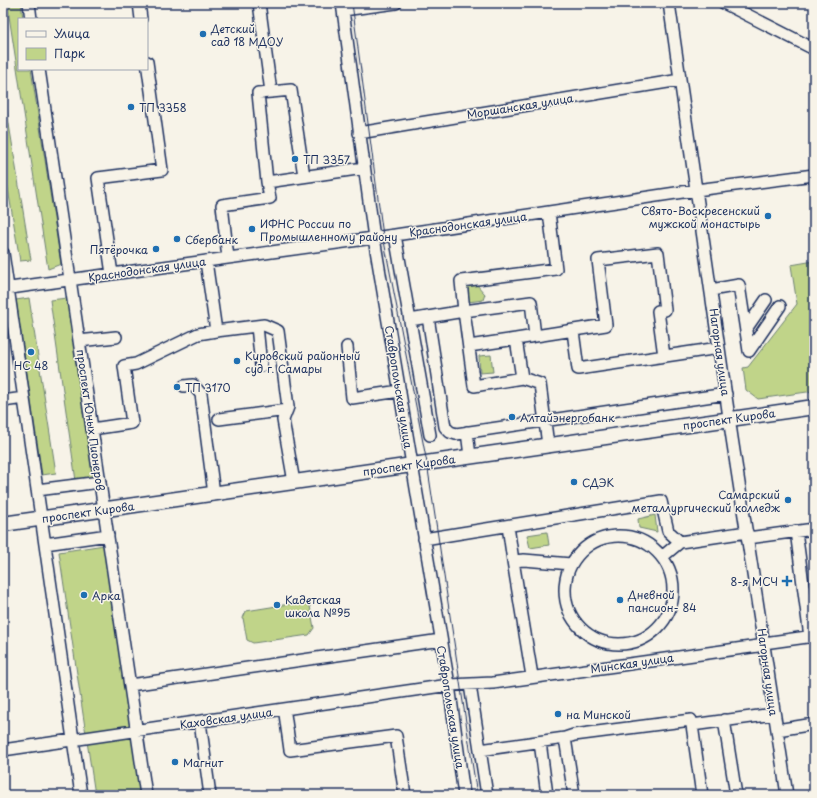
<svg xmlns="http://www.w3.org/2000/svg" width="817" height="798" viewBox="0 0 817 798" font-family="'Playpen Sans',sans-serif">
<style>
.green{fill:#c0d489;stroke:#6e8274}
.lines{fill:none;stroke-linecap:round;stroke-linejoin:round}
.minor-casing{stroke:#1b2f5e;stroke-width:14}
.major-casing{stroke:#1b2f5e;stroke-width:17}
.minor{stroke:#f7f3e8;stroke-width:11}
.major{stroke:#f7f3e8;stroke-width:14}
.tram{stroke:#1b2f5e;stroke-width:1}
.poi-dot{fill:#1f6fb2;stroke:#f7f3e8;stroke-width:1.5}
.labels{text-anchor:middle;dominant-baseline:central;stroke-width:3;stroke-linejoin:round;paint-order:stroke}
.poi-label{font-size:11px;fill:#1b2f5e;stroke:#f7f3e8;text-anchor:start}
.street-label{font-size:11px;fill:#1b2f5e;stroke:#f7f3e8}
</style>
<rect width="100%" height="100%" fill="#f7f3e8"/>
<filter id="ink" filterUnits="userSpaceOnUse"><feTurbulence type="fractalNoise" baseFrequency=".025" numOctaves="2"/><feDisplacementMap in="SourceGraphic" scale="8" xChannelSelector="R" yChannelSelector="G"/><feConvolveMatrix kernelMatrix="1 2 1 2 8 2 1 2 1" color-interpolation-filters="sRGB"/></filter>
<g filter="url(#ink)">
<path class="green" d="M7,3H21L23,19H19V69H31L61,264L48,269Z
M3,87L31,260L20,261L3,159Z
M814,261V391L758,399L746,390L743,368L748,367L797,304L791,265Z
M476,284L485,294L483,300L468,302L460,286Z
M29,298L56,473L42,475L16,300Z
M67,298L94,479L76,481L50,300Z
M491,355L493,372L480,373L479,356Z
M655,515L657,532L639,528L638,519Z
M547,532L549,545L530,548L527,535Z
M104,545L140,795H95L59,552Z
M302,602L310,606L314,628L309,635L253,643L247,640L243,618L246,611Z"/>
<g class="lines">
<g class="minor-casing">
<path id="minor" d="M29,3L31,19
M139,3L141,19
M259,3L271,92L291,90L304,176
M342,3L374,238L449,685L464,795
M669,3L732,438L787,795
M724,3L814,49
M343,10L396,3
M39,69L146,795
M359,133L680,80
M267,182L258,93L271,92
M395,235L430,435
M3,253L81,795
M228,258L222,205L270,198L267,182L364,168
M112,274L98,178L162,170L147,62
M3,289L395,235L696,190L814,175
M711,290L739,285L749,351
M428,317L445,427L450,432L456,434L726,394
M410,320L464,311L474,386L522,378L540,384L548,445
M257,326L261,366
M746,329L766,300
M216,331L264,325L278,331L288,407L283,420L294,482
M573,331L578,369L719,348
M535,336L531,302L464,311L461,281L556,269L549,212
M516,339L606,325L598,260L658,253L665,310L658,311L664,356
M79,341L116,337
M469,346L516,339L522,378
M347,347L352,398L400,391
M749,351L780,306
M184,386L193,385L201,394L214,494
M3,401L24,398
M219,419L287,410
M92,429L132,423L124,366L136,364L198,334L216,331L206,261
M467,432L470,456
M37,490L100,482
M508,526L513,561L524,560L571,564
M796,531L810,637
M565 590a54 54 0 1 1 108 0a54 54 0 1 1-108 0Z
M748,538L814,529
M424,539L661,501L668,531L680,542
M45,544L108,535
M662,557L680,542L747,532
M513,561L532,676
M130,685L441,640
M470,685L487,795
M285,714L290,750L396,736L405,795
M724,720L736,795
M200,722L210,795
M692,725L702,795
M777,730L814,724
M565,738L574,795
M540,742L547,795
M3,750L449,685L493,683L758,646L764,643L814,636
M480,750L565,738L574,735L691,720L692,725L774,714"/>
</g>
<g class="major-casing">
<path id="major" d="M3,524L814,407"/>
</g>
<use href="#minor" class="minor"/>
<use href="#major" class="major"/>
<path class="tram" d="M352,3L383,236L427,463L477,795"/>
</g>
</g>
<g class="poi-dot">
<circle cx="203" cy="34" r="4"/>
<circle cx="131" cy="107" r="4"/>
<circle cx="295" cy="159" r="4"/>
<circle cx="768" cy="216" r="4"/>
<circle cx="252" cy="229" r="4"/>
<circle cx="177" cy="239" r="4"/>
<circle cx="156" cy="249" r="4"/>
<circle cx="31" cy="352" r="4"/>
<circle cx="237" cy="361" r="4"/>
<circle cx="177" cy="387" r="4"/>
<circle cx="512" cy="417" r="4"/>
<circle cx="574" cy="482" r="4"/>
<circle cx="788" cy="500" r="4"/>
<path d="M785 575h4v4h4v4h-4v4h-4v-4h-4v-4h4z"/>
<circle cx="84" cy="595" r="4"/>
<circle cx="620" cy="600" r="4"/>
<circle cx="277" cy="605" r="4"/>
<circle cx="558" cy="714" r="4"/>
<circle cx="175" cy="762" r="4"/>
</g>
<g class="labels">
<g class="poi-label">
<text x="211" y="28">Детский<tspan x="211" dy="13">сад 18 МДОУ</tspan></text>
<text x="139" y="107">ТП 3358</text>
<text x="303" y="159">ТП 3357</text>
<text x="760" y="210" text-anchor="end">Свято-Воскресенский<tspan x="760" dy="13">мужской монастырь</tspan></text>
<text x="260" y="223">ИФНС России по<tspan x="260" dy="13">Промышленному району</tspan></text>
<text x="185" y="239">Сбербанк</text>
<text x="148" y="249" text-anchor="end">Пятёрочка</text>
<text x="245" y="355">Кировский районный<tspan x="245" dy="13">суд г. Самары</tspan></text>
<text x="31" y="365" text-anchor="middle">НС 48</text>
<text x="185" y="387">ТП 3170</text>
<text x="520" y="417">Алтайэнергобанк</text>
<text x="582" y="482">СДЭК</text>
<text x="780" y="494" text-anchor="end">Самарский<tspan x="780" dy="13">металлургический колледж</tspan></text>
<text x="778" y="581" text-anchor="end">8-я МСЧ</text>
<text x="628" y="594">Дневной<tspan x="628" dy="13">пансион- 84</tspan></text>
<text x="92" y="595">Арка</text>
<text x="285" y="599">Кадетская<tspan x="285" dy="13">школа №95</tspan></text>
<text x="566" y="714">на Минской</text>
<text x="183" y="762">Магнит</text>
</g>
<g class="street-label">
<text transform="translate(520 106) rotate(-9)">Моршанская улица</text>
<text transform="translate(468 224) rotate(-8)">Краснодонская улица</text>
<text transform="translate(147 269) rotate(-8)">Краснодонская улица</text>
<text transform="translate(720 352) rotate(82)">Нагорная улица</text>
<text transform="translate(399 387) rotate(81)">Ставропольская улица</text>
<text transform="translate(729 419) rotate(-8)">проспект Кирова</text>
<text transform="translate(91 420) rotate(82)">проспект Юных Пионеров</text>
<text transform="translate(409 465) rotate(-8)">проспект Кирова</text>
<text transform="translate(88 512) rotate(-8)">проспект Кирова</text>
<text transform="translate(632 663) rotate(-8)">Минская улица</text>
<text transform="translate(768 672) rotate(82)">Нагорная улица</text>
<text transform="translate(451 707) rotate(81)">Ставропольская улица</text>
<text transform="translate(226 718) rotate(-8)">Каховская улица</text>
</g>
</g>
<rect width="817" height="798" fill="none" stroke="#f7f3e8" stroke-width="16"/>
<rect x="8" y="8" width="801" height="782" fill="none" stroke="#1b2f5e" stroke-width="1.5" filter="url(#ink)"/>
<rect x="18" y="18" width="130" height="52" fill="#f7f3e8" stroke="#9fa5b1"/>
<rect x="26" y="31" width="20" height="6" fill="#f7f3e8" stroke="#9fa5b1"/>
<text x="54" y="38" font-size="12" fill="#1b2f5e">Улица</text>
<rect x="26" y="48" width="20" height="12" fill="#c0d489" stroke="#9fa5b1"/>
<text x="54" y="58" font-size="12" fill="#1b2f5e">Парк</text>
</svg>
